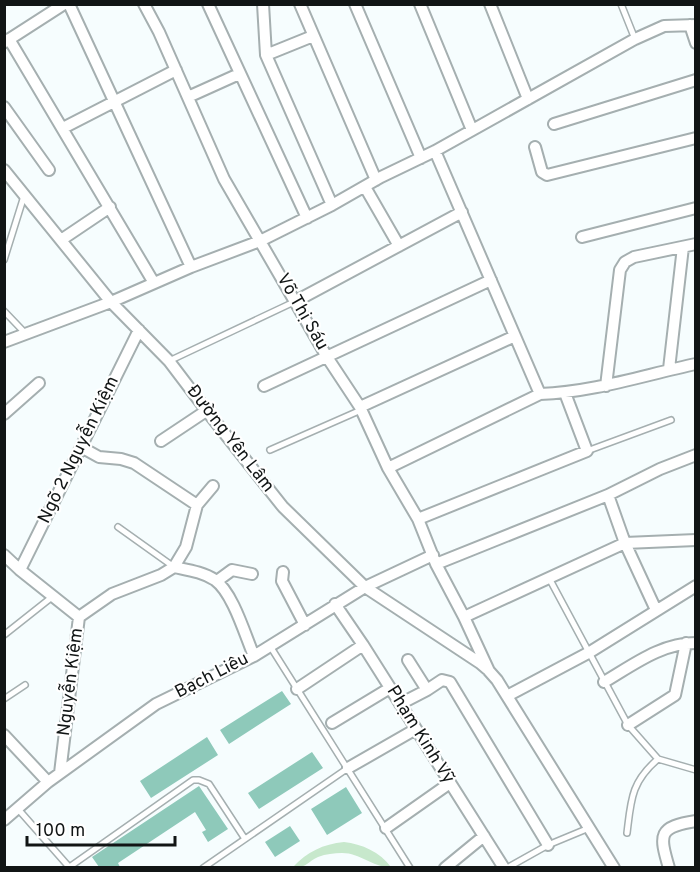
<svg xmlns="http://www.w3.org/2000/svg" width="700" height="872" viewBox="0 0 700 872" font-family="Overpass,sans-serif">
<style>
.green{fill:#c7e8cc}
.building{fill:#8ec9ba}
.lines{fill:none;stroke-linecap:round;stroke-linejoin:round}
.lane-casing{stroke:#a5afb0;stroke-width:8}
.street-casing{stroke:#a5afb0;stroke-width:14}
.lane{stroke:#fff;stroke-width:5}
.street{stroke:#fff;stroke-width:10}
.labels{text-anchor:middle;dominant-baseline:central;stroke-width:4.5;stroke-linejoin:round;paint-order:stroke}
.street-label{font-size:18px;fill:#111515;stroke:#fff}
</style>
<rect width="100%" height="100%" fill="#f6fdfe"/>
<path class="green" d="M344,842C362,844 380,852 391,867C373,868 361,853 342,853C334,853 326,854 318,857C307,862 307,868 293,867C307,852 323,844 344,842Z"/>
<path class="building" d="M282,691L291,704L229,744L220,730Z
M207,737L218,755L151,798L140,781Z
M312,752L323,768L259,809L248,793Z
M199,786L228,829L208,842L202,832L206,830L195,812L118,863L120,867H99L92,857Z
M346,787L362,813L327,835L311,809Z
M290,826L300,841L275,857L265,842Z"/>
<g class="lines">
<g class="lane-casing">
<path id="lane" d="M621,4L635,39
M4,260L24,196
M4,311L26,334
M169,361L296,301
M270,450L361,410
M587,451L671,420
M118,527L174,567
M549,578L628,725L658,759L696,770
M4,635L52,597
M270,646L410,868
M4,699L25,685
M18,809L70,868
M627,833C631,800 631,782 658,759
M68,868L193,780H199L209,784L245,839
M203,868L348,768
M507,868L548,845L589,828"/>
</g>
<g class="street-casing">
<path id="street" d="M69,4L191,267
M144,4L159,32L224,179L327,357L360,407L388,468L418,519L436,564L464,617L489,671L497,680L614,868
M208,4L307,218
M263,4L266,55L332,205
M300,4L376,180
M355,4L421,158
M420,4L472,130
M490,4L528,99
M690,25L696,43
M9,39L154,283
M5,42L64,4
M266,55L313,36
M188,97L239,74
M4,107L49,170
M554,124L696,80
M63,128L176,70
M535,147L542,172L547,175L696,138
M435,151L540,394
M4,170L111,302L169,361L210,415L283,507L365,587L480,663L487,669
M365,187L399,246
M582,237L696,208
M61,240L110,207
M296,301L462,212
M4,342L111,302L191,267L260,241L332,205L381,177L435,151L635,39L664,26L696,25
M669,369L683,247
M264,386L491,280
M606,386L620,270L625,262L634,257L696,244
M360,407L515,336
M4,414L39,383
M161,441L206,411
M81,447L99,457L121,459L134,463L197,505
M388,468L540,394C594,392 644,375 696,364
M608,495L625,543L656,610
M418,519L587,451L565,393
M4,555L20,570L79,617L60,773
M436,564L608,495L660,469L696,455
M174,567C188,570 203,572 215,580C233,593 245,635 254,656
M20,570L139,330
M283,572L282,581L305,625
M217,581L232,570L252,574
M335,604L363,645L504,868
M79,617L112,594L161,575L174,567L186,547L197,505L213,486
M464,617L625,543L696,540
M408,660L427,690L442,680L450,682L548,845
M604,682C633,665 661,643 696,643
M297,689L363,645
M507,696L590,652L696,586
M400,704L427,690
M332,723L390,688
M628,725L675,695L686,643
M4,735L48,782
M348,768L416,729
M4,820L48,782L156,704L254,656L365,587L433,555
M386,828L450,783
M445,868L484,836
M669,868C659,834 658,827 696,821"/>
</g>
<use href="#lane" class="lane"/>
<use href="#street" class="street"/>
</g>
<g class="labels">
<g class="street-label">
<text transform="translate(302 312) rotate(60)">Võ Thị Sáu</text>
<text transform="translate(230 439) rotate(52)">Đường Yên Lâm</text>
<text transform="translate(79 450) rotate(-64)">Ngõ 2 Nguyễn Kiệm</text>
<text transform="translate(212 676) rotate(-27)">Bạch Liêu</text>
<text transform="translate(71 682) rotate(-83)">Nguyễn Kiệm</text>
<text transform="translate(420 735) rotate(58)">Phạm Kinh Vỹ</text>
</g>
</g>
<rect width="700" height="872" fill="none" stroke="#111515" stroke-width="12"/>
<path d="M27 836v9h148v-9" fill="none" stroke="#111515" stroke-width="3"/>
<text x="36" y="836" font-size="18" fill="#111515" stroke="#ffffff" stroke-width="4.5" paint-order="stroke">100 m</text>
</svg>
